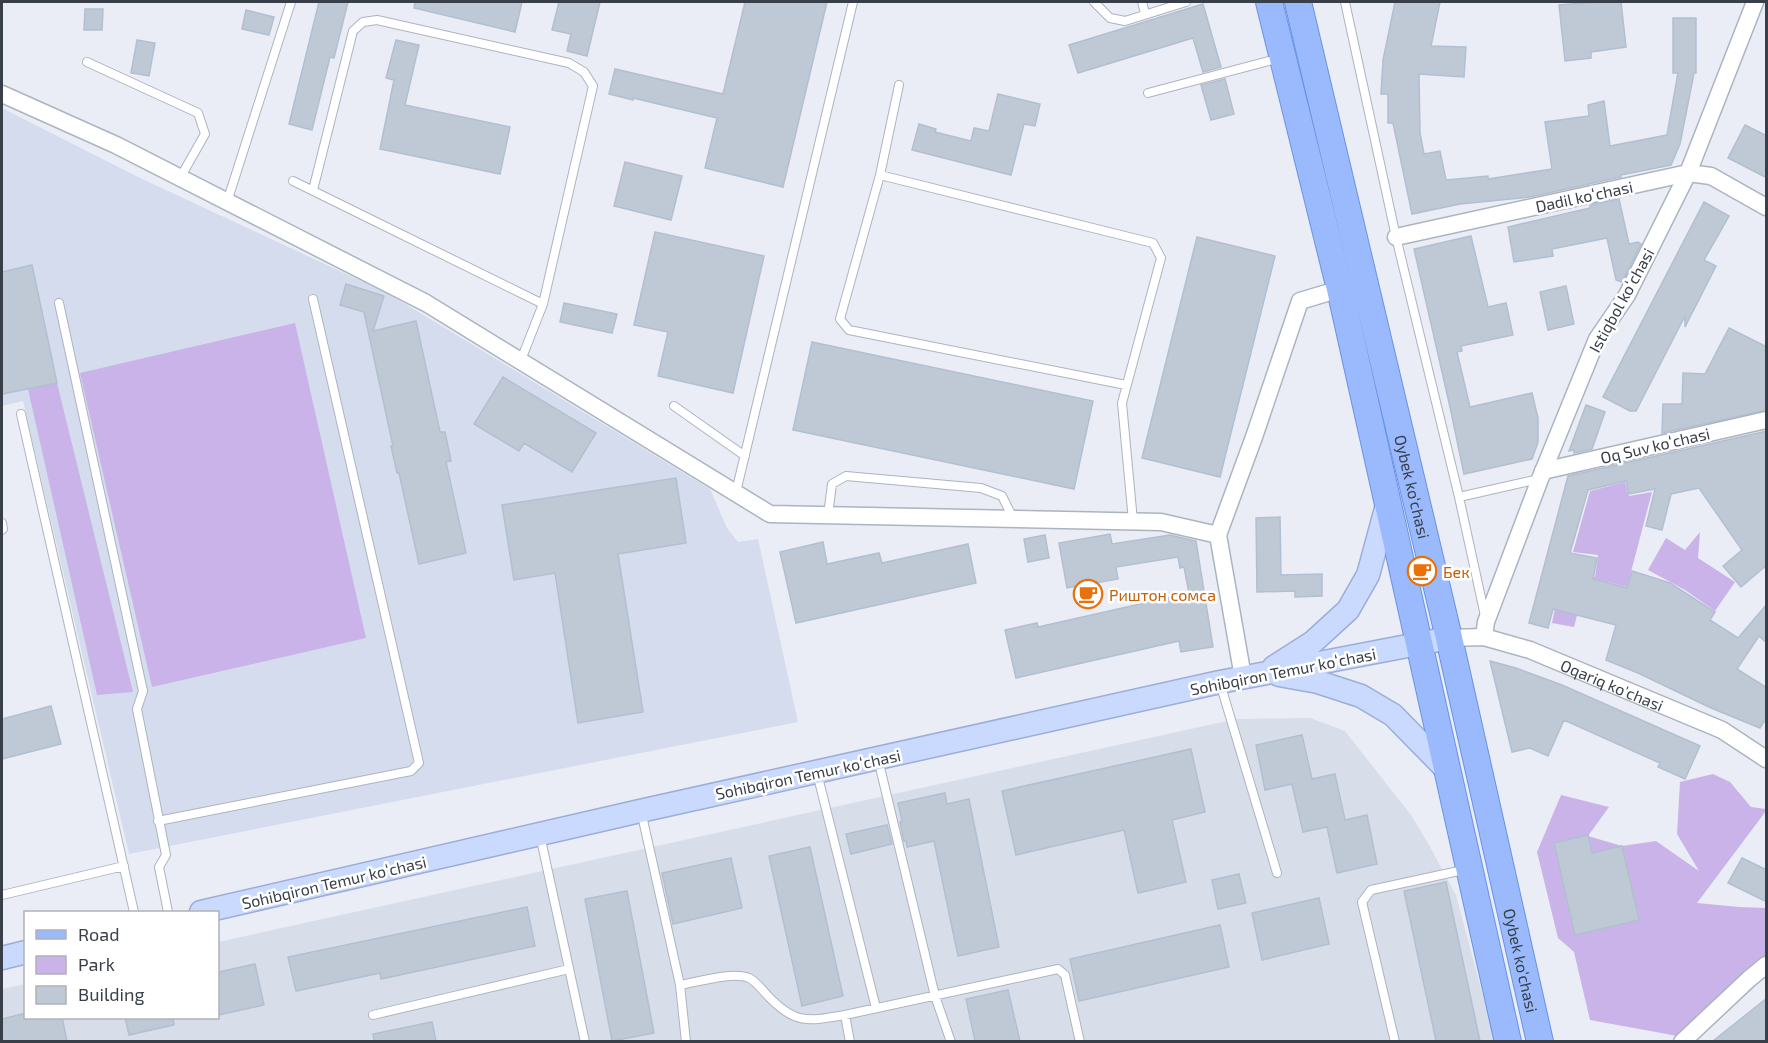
<svg xmlns="http://www.w3.org/2000/svg" width="1768" height="1043" viewBox="0 0 1768 1043" font-family="'Exo 2',sans-serif">
<style>
.residential{fill:#d8dee9}
.education{fill:#d4dcee}
.green{fill:#cab3e8}
.building{fill:#bfc9d6;stroke:#b2bfd1;stroke-width:1.5}
.lines{fill:none;stroke-linecap:round;stroke-linejoin:round}
.lane-casing{stroke:#acb4c0;stroke-width:10}
.street-casing{stroke:#acb4c0;stroke-width:19}
.secondary-casing{stroke:#9cadd7;stroke-width:25}
.primary-casing{stroke:#6992e3;stroke-width:28}
.lane{stroke:#fff;stroke-width:8}
.street{stroke:#fff;stroke-width:16}
.secondary{stroke:#cad9fe;stroke-width:22}
.primary{stroke:#9abafd;stroke-width:26}
.labels{text-anchor:middle;dominant-baseline:central;stroke-width:5;stroke-linejoin:round;paint-order:stroke}
.street-label{font-size:16px;fill:#383f49;stroke:#fff}
.food-label{font-size:16px;fill:#c56008;stroke:#fff;text-anchor:start}
</style>
<rect width="100%" height="100%" fill="#eaedf5"/>
<path class="residential" d="M1310,718L1345,731L1411,815L1429,845L1456,895L1495,1041L2,1042V989L25,984L26,1018H218V942L1236,719Z"/>
<path class="education" d="M2,108L138,177L389,294L710,489L727,528L738,542L758,539L798,722L129,854L23,401L2,406Z"/>
<path class="green" d="M295,323L366,638L152,687L80,373Z
M57,383L133,692L97,695L28,389Z
M1625,482L1629,496L1652,492L1627,587L1587,577L1574,627L1552,623L1559,588L1574,575L1595,577L1598,555L1573,552L1590,491Z
M1700,532L1698,558L1735,582L1715,611L1685,590L1648,570L1666,538L1685,550Z
M1713,774L1730,782L1751,807L1766,809V811L1697,903L1739,907L1766,908V958L1683,1037L1590,1020L1574,952L1558,938L1537,852L1561,795L1609,807L1588,836L1622,846L1656,841L1699,871L1677,834L1680,782Z"/>
<path class="building" d="M319,2H348L334,58L330,57L312,130L289,124Z
M415,2H522L515,32L414,8Z
M559,2H600L587,56L567,51L571,34L552,30Z
M745,2H827L783,187L705,168L717,118L633,98V100L609,94L615,69L723,94Z
M1395,2H1440L1431,46L1466,47L1464,77L1419,74L1420,133L1424,154L1440,151L1446,180L1488,176V179L1552,169L1545,122L1589,116L1588,105L1604,101L1610,146L1667,135L1678,73H1673V18H1696V73H1694L1680,144L1671,165L1621,175V177L1530,197L1460,204L1412,214L1393,123H1388V94H1381L1383,60Z
M1598,2H1621L1626,47L1591,52V58L1565,61L1559,5Z
M1203,4L1221,67L1203,72L1193,38L1078,73L1069,45Z
M85,9H103L102,30H84Z
M246,10L274,17L269,35L242,29Z
M137,40L155,43L149,76L131,73Z
M396,40L419,45L405,105L510,127L500,174L380,149L394,80L386,78Z
M1225,79L1234,114L1211,120L1201,85Z
M998,94L1040,104L1035,126L1024,124L1011,175L912,150L919,124L936,129L935,132L971,141L974,128L989,131Z
M1745,125L1767,136V178L1728,158Z
M625,162L682,176L671,220L614,206Z
M1619,199L1629,244L1638,242L1641,244L1622,282L1616,280L1607,238L1552,249L1553,256L1514,262L1508,227L1590,208V205Z
M1704,202L1729,216L1704,260L1716,266L1685,327V316L1636,411H1630L1603,397Z
M655,232L764,256L733,393L658,376L668,332L634,325Z
M1471,236L1488,307L1506,303L1513,335L1461,346L1462,351L1457,352L1470,407L1532,393L1538,418V442L1532,459L1464,474L1450,407L1414,249Z
M1197,237L1275,256L1220,477L1142,458Z
M32,265L57,383L2,394V272Z
M346,284L384,296L373,331L416,321L440,432H445L451,461L446,462L466,553L419,564L399,473H397L391,446H393L364,312L340,305Z
M1566,286L1574,324L1548,330L1540,292Z
M564,303L617,314L612,333L560,322Z
M1729,328L1767,347V410L1662,433L1663,404H1682L1683,373L1705,374Z
M812,342L1093,401L1074,489L793,430Z
M503,377L596,433L572,472L524,443L519,451L474,424Z
M1586,405L1605,412L1592,449L1574,453V450L1569,451Z
M1767,431V565L1741,587L1723,566L1742,550L1699,488L1671,494L1662,530L1646,526L1655,489L1629,494L1626,481L1588,490L1570,553L1597,558L1593,579L1627,588L1632,571L1670,583L1715,612L1710,620L1738,638L1767,604V643L1759,636L1737,669L1767,688V717L1760,728L1711,708L1638,673L1606,660L1616,625L1553,609L1548,628L1529,623L1568,476Z
M676,478L686,543L618,554L643,712L578,723L555,573L514,580L502,505Z
M1280,517L1281,575L1322,574V596L1295,597V591L1257,592L1256,518Z
M1110,534L1112,544L1170,535L1196,541L1213,647L1181,652L1179,641L1016,678L1005,630L1037,623L1038,627L1189,593L1184,567L1180,568L1178,557L1116,567L1118,579L1067,588L1059,543Z
M1045,535L1049,558L1028,562L1024,539Z
M823,542L827,564L879,553L882,563L968,544L976,583L796,623L780,552Z
M1490,661L1516,668L1562,685L1700,746L1685,779L1658,767L1660,763L1564,720L1548,756L1530,748L1512,752Z
M51,706L61,744L2,759V719Z
M1302,735L1312,779L1335,774L1345,820L1367,815L1377,864L1337,873L1327,827L1303,832L1292,784L1265,790L1256,745Z
M1191,749L1205,812L1172,820L1186,882L1138,893L1124,830L1016,855L1002,791Z
M945,793L947,804L969,799L999,947L958,956L934,841L907,847L906,841H904L900,822L902,821L898,803Z
M887,825L892,844L851,854L846,834Z
M1588,835L1592,853L1622,846L1639,920L1575,935L1554,843Z
M810,847L843,996L802,1006L769,856Z
M731,858L742,908L673,924L662,873Z
M1742,858L1767,870V902L1728,883Z
M1239,874L1246,903L1218,909L1212,880Z
M1446,882L1480,1041H1436L1404,891Z
M627,891L654,1033L612,1041L585,899Z
M1319,898L1329,944L1262,960L1252,913Z
M527,907L535,946L381,979L380,973L296,991L288,957Z
M1220,925L1229,967L1079,1001L1070,959Z
M255,964L264,1005L218,1015V972Z
M1008,990L1020,1041H975L966,999Z
M1767,998V1041H1713Z
M26,1013V1017H62L67,1041H2V1019Z
M125,1017H173L174,1025L129,1035Z
M432,1022L436,1041H374L373,1034Z"/>
<g class="lines">
<g class="lane-casing">
<path id="lane" d="M1094,2L1110,18L1125,21L1186,2
M1142,2L1145,13
M1345,2L1396,237L1459,497L1485,616
M87,62L198,113L205,134L180,178
M899,85L880,175L840,319L849,330L1126,385
M1148,93L1280,58
M880,175L1153,243L1161,258L1122,403L1133,521
M293,181L543,304
M313,190L353,31L363,22L377,20L569,63L584,72L593,86L543,304L521,360
M227,202L291,2
M59,303L143,691L137,709L166,855L159,867L168,912
M674,406L745,456
M21,414L134,912
M736,492L853,2
M1459,497L1539,479
M828,515L832,484L846,476L981,488L1002,496L1013,518
M2,523L3,529L2,530
M1220,683L1277,873
M878,759L935,996L951,1042
M817,773L876,1008
M641,811L680,985L686,1042
M158,821L411,771L419,763L313,299
M540,835L585,1042
M2,895L124,866
M680,985C698,982 733,971 749,978C756,981 763,991 769,997C796,1025 809,1021 845,1015L1058,969L1065,975L1080,1042
M373,1015L569,969
M845,1015L850,1042
M1395,1042L1362,902L1371,890L1468,869"/>
</g>
<g class="street-casing">
<g id="street">
<path d="M2,94L116,145L426,303L770,514L1161,522L1218,535L1243,677"/>
<path d="M1396,237L1688,173L1711,176L1766,207"/>
<path d="M1543,471L1766,420"/>
<path d="M1218,535L1254,437L1300,301L1340,289"/>
<path d="M1484,637L1486,622L1540,479L1597,339L1627,295L1688,173L1755,2"/>
<path id="s1" d="M1449,638L1484,637L1530,650L1722,730L1766,759"/>
<path d="M1682,1042L1749,979L1766,965"/>
</g>
</g>
<g class="secondary-casing">
<path id="secondary" d="M1274,667L1313,642L1348,610L1368,575L1387,505
M1279,675L1318,682L1361,696L1393,715L1446,769
M201,912L640,811L1220,682L1449,638
M2,958L26,952"/>
</g>
<g class="primary-casing">
<g id="primary">
<path d="M1269,2L1340,289L1508,1042"/>
<path id="s2" d="M1298,2L1449,638L1540,1042"/>
</g>
</g>
<use href="#lane" class="lane"/>
<use href="#street" class="street"/>
<use href="#secondary" class="secondary"/>
<use href="#primary" class="primary"/>
</g>
<defs>
<g id="cafe-ring" transform="scale(1.5)"><circle r="9.5" fill="#fff" stroke="#e8710a" stroke-width="1.5"/><path d="M-5.5-4.5H6V0H3Q3 3.5 0 3.5H-2.5Q-5.5 3.5-5.5 0ZM3-3.2v2h1.7v-2ZM-6 4.5H4V6H-6Z" fill="#e8710a"/></g>
</defs>
<g fill-rule="evenodd">
<use href="#cafe-ring" x="1422" y="571"/>
<use href="#cafe-ring" x="1088" y="594"/>
</g>
<g class="labels">
<g class="street-label">
<text transform="translate(1584 196) rotate(-12)">Dadil koʻchasi</text>
<text transform="translate(1621 300) rotate(-61)">Istiqbol koʻchasi</text>
<text transform="translate(1655 445) rotate(-13)">Oq Suv koʻchasi</text>
<text stroke="none"><textPath href="#s2" startOffset="498">Oybek ko‘chasi</textPath></text>
<text transform="translate(1283 671) rotate(-11)">Sohibqiron Temur koʻchasi</text>
<text stroke="none"><textPath href="#s1" startOffset="172">Oqariq ko'chasi</textPath></text>
<text transform="translate(808 774) rotate(-12)">Sohibqiron Temur koʻchasi</text>
<text transform="translate(334 882) rotate(-13)">Sohibqiron Temur koʻchasi</text>
<text stroke="none"><textPath href="#s2" startOffset="984">Oybek ko‘chasi</textPath></text>
</g>
<g class="food-label">
<text x="1443" y="571">Бек</text>
<text x="1109" y="594">Риштон сомса</text>
</g>
</g>
<rect width="1768" height="1043" fill="none" stroke="#383f49" stroke-width="6"/>
<rect x="24" y="911" width="195" height="108" fill="#ffffff" stroke="#afb2b6" stroke-width="1.5"/>
<rect x="36" y="930" width="30" height="9" fill="#9abafd" stroke="#afb2b6" stroke-width="1.5"/>
<text x="78" y="941" font-size="18" fill="#383f49">Road</text>
<rect x="36" y="956" width="30" height="18" fill="#cab3e8" stroke="#afb2b6" stroke-width="1.5"/>
<text x="78" y="971" font-size="18" fill="#383f49">Park</text>
<rect x="36" y="986" width="30" height="18" fill="#bfc9d6" stroke="#afb2b6" stroke-width="1.5"/>
<text x="78" y="1001" font-size="18" fill="#383f49">Building</text>
</svg>
